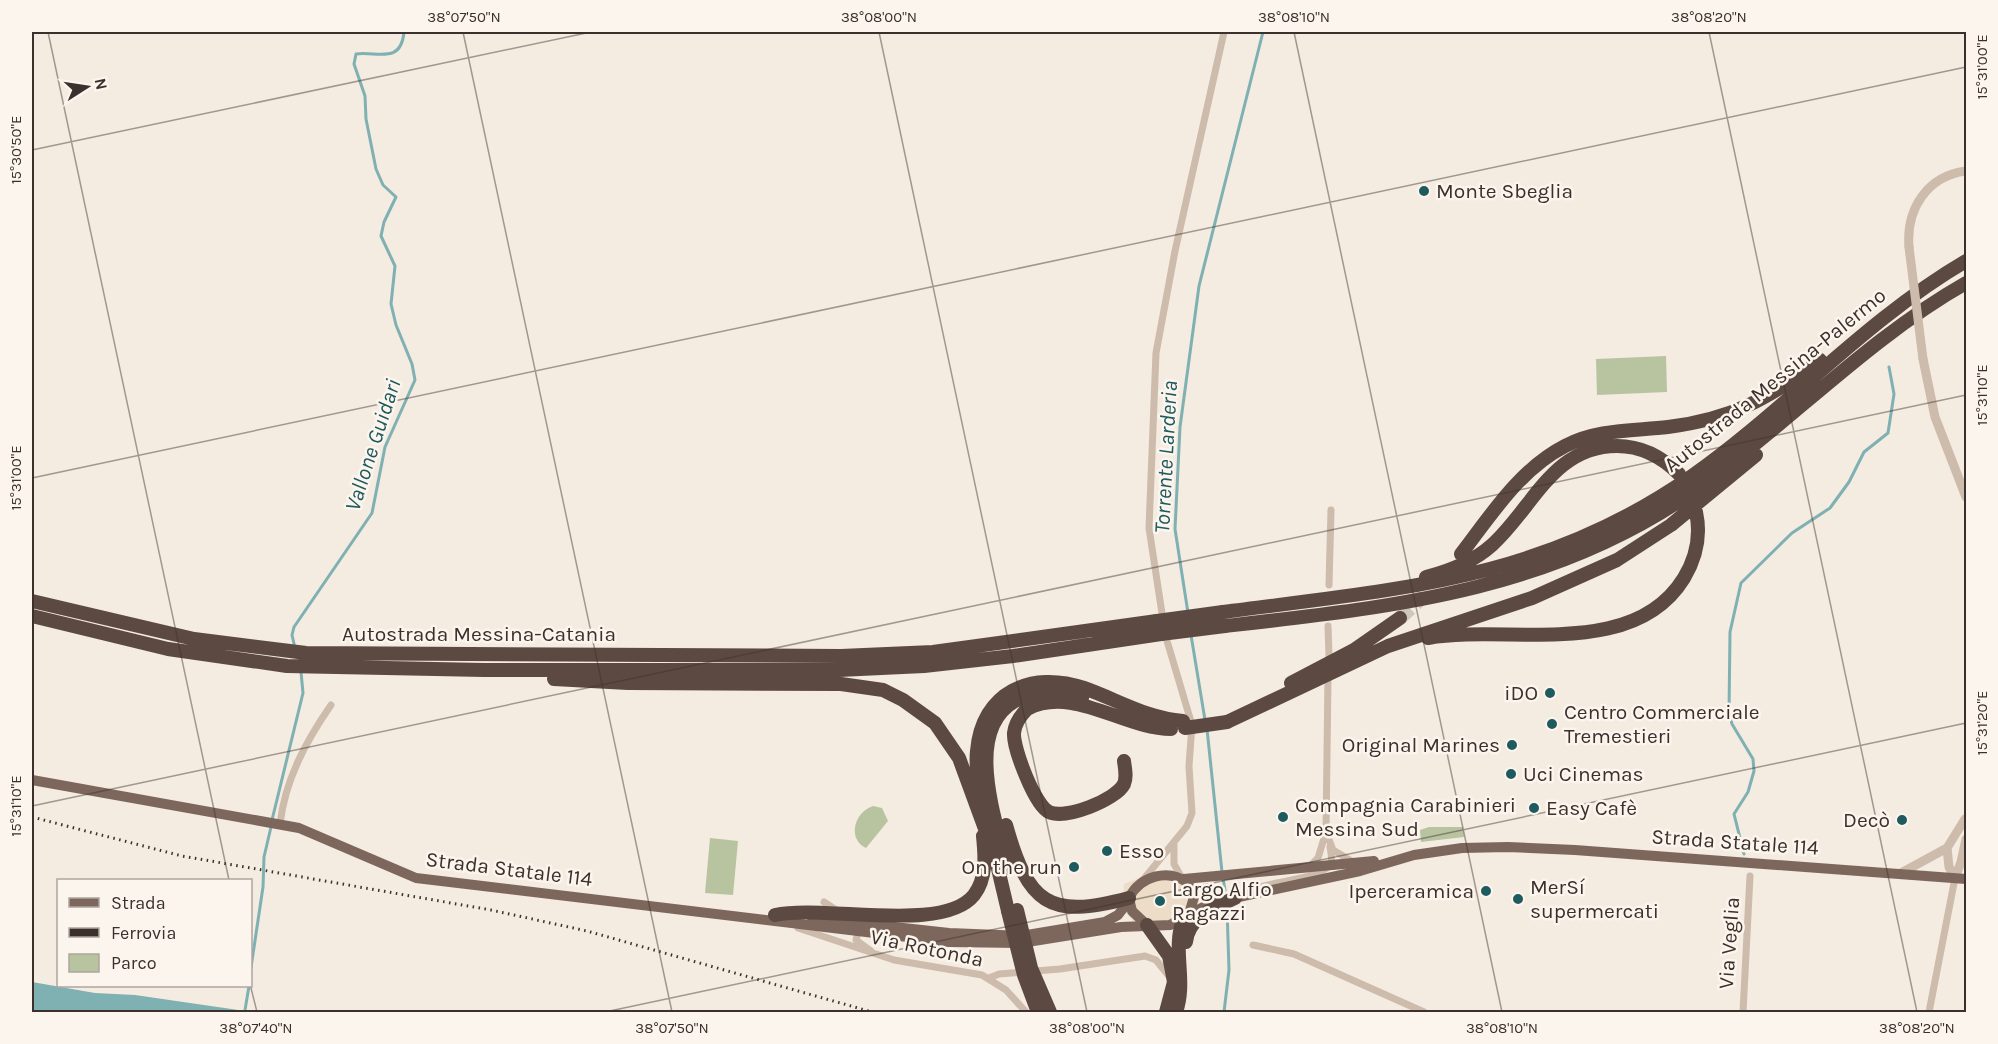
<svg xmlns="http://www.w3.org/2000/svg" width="1998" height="1044" viewBox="0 0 1998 1044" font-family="Karla,sans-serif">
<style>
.green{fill:#b8c4a0}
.plaza{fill:#ecdcc8}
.water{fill:#7fb0b2}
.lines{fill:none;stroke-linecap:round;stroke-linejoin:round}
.stream{stroke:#7fb0b2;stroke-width:3}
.motorway-tunnel{stroke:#cfc6bd;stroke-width:14;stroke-dasharray:14 7;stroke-linecap:butt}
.minor{stroke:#cdbbac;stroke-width:7}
.tertiary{stroke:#cdbbac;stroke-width:9}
.primary{stroke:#7d675c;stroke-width:10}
.motorway{stroke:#5c4a42;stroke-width:14}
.rail{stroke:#3b302b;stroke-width:3;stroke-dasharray:1.5 4.5;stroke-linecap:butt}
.tertiary-bridge{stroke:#cdbbac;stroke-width:9}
.motorway-bridge{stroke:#5c4a42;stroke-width:14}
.ticks{fill:none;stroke:#3b302b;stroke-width:1.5;stroke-opacity:0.45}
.poi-dot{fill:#1f5a5e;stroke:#fbf5ee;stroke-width:2}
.labels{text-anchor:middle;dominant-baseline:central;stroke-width:5;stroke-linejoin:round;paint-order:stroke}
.poi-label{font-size:21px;fill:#3b302b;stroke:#fbf5ee;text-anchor:start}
.street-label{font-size:21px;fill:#3b302b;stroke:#fbf5ee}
.water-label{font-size:22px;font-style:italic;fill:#1f5a5e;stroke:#fbf5ee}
.neatline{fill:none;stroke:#3b302b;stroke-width:2}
.ticks-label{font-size:15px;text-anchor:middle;fill:#3b302b}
</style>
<rect width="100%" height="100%" fill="#f4ebe1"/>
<path class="green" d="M1666,356L1667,392L1597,395L1596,359Z
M873,806L882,808L888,821L866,848C847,839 854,812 873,806Z
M1429,827H1463L1464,837L1421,842L1420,830Z
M710,838L738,841L733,895L705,893Z"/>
<path class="plaza" d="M1157,871L1184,873L1198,892L1199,903L1195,915L1169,930H1146L1137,926L1123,909L1124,884Z"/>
<path class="water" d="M32,982L95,993L135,995L252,1012H32Z"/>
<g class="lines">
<path class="stream" d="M1188,613L1175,529L1180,427L1199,286L1263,32
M1191,635L1205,720
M295,648L292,635L294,627L372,513L385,447L415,380L412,364L396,325L391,304L395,266L381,236L384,222L396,197L383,185L376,169L366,119L365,96L354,64L356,54C377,51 401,65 404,32
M1207,729L1222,872
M272,820L303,693L301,672
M1744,854L1734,814L1748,792L1754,771L1753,759L1732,724L1729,712L1730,632L1741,583L1792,533L1830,508L1849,482L1864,452L1888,433L1894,394L1889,367
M1223,878L1225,890
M250,974L263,887L264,857L271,827
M245,1010L249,986
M1224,1012L1229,970L1227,908"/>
<path class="motorway-tunnel" d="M1400,618L1424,596"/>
<path class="minor" d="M1329,585L1331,510
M1163,620L1149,528L1156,353L1175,251L1224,32
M1328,626L1329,656
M1328,677L1326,832L1333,850L1353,862
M280,824C285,780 306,741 331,705
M1174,845V864L1182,878
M1309,867L1318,858L1325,835
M1143,880L1187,826L1192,813L1189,766L1192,725L1165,634
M1245,892C1264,882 1319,880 1330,865C1333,860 1331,852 1330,847
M824,902L836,910
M798,928L894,960L982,975L1006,990L1026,1012
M858,932L856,940L871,951
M1253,945L1294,954L1424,1012
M989,978L999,974L1060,969L1145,956L1156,960L1168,975
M1743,1012L1750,876
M1929,1012L1955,878"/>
<path class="tertiary" d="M1909,247C1906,209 1927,176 1966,171
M1923,359L1935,417L1966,497
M1947,848L1949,867L1955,878
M1901,873L1947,848L1965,819
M1955,878L1961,862L1966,839"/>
<path class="primary" d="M32,780L299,828L416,878L949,942L1021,943L1121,927L1170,925L1211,903L1360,871L1414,855L1462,848L1508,847L1575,850L1966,879
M1184,879L1374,861
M812,918L949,933L1021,936L1105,922L1118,915L1128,902
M1147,925L1132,911L1129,898C1140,876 1168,868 1188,883L1194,897L1189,914"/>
<path class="motorway" d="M1461,554C1491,515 1520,469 1565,446C1597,429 1633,431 1668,427C1732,419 1770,398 1820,360
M1426,577C1450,571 1473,562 1492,545C1533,508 1553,446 1617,446C1642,446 1662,457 1679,474
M32,601L194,639L306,653L841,656L933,652L1157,621
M1223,612C1397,589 1542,581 1692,476C1787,409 1865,320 1966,261
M32,616L168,649L287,666L484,670H839L924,666L1013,656L1161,634
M1225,626C1394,607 1558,590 1701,486C1791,421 1869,338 1966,283
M1428,638C1508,624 1633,661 1684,578C1696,558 1701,535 1696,512
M554,679L628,683L841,684L883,690L903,700L935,723L959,758L995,856L1008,911
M1291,683L1354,650L1400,618
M1227,722L1388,646L1532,598L1617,560L1671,525L1756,455
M1124,761C1125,769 1127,777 1124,784C1116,800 1065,820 1049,812C1035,806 1013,748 1014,733C1015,723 1020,716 1027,709C1073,685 1124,729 1171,729
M981,805C979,787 975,769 977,751C982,692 1031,670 1084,688C1118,700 1146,718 1183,721
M1006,825C1028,903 1048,920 1129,898
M1007,868C997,822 962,731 1015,701C1035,689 1060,692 1082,698
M775,915C824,904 943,934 974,895C987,878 985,856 983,836
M1147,925L1169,956L1174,982
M1186,942C1189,916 1214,908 1235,898
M1176,1012C1187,981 1172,950 1183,920"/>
<path class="rail" d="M32,817L182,856L491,910L587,931L872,1012"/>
<path class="tertiary-bridge" d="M1909,247L1923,359"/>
<path class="motorway-bridge" d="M1157,621L1223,612
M1161,634L1225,626
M1185,728L1227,722
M1017,910L1031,968L1050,1012
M1008,911L1024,975L1036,1007
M1166,1012L1174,982"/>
</g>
<path class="ticks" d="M48,32L229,880M463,32L672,1012M879,32L1087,1012M1294,32L1502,1012M1709,32L1917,1012M32,150L591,32M32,478L1966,67M32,806L1966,395M250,984L257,1012M605,1012L1966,723"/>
<g class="poi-dot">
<circle cx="1424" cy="191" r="6"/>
<circle cx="1550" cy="693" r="6"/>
<circle cx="1552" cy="724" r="6"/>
<circle cx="1512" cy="745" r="6"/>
<circle cx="1511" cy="774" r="6"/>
<circle cx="1534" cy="808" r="6"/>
<circle cx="1283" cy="817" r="6"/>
<circle cx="1902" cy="820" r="6"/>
<circle cx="1107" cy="851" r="6"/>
<circle cx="1074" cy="867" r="6"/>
<circle cx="1486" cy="891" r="6"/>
<circle cx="1518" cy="899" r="6"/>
<circle cx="1160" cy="901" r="6"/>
</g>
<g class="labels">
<g class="poi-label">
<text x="1436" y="191">Monte Sbeglia</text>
<text x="1538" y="693" text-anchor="end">iDO</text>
<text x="1564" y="712">Centro Commerciale<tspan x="1564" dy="24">Tremestieri</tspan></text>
<text x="1500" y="745" text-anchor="end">Original Marines</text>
<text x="1523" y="774">Uci Cinemas</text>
<text x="1295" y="805">Compagnia Carabinieri<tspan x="1295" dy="24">Messina Sud</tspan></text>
<text x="1546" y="808">Easy Cafè</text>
<text x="1890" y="820" text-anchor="end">Decò</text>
<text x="1119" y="851">Esso</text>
<text x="1062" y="867" text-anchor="end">On the run</text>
<text x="1530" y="887">MerSí<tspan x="1530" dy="24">supermercati</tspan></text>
<text x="1172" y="889">Largo Alfio<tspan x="1172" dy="24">Ragazzi</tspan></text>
<text x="1474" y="891" text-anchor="end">Iperceramica</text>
</g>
<g class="street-label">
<text transform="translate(1775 380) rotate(-39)">Autostrada Messina-Palermo</text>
<text x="479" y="634">Autostrada Messina-Catania</text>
<text transform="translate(1735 842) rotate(4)">Strada Statale 114</text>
<text transform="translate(509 869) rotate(7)">Strada Statale 114</text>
<text transform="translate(1729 943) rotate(-86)">Via Veglia</text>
<text transform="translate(927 948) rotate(12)">Via Rotonda</text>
</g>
<g class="water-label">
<text transform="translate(373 445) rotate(-72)">Vallone Guidari</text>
<text transform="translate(1166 457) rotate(-87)">Torrente Larderia</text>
</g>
</g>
<rect width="1998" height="1044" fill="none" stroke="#fbf5ee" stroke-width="66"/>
<rect x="57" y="879" width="195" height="108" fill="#fbf5ee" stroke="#aea6a0" stroke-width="1.5"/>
<rect x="69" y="898" width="30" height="9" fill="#7d675c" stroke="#aea6a0" stroke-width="1.5"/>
<text x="111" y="909" font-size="18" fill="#3b302b">Strada</text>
<rect x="69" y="928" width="30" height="9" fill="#3b302b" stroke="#aea6a0" stroke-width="1.5"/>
<text x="111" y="939" font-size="18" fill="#3b302b">Ferrovia</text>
<rect x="69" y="954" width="30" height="18" fill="#b8c4a0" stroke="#aea6a0" stroke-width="1.5"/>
<text x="111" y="969" font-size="18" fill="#3b302b">Parco</text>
<g transform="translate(87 87) rotate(78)" stroke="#fbf5ee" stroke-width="4.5" paint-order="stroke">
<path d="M0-4.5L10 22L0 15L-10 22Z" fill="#3b302b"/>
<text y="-9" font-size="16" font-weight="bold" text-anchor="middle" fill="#3b302b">N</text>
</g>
<rect x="33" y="33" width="1932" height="978" class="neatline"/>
<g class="ticks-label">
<text x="464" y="22">38°07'50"N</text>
<text x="879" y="22">38°08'00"N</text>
<text x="1294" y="22">38°08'10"N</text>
<text x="1709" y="22">38°08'20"N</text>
<text transform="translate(1982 67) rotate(-90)" y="5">15°31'00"E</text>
<text transform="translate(16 150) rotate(-90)" y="5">15°30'50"E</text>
<text transform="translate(1982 395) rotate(-90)" y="5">15°31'10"E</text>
<text transform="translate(16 478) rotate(-90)" y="5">15°31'00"E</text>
<text transform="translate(1982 723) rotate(-90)" y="5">15°31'20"E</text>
<text transform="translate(16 806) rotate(-90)" y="5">15°31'10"E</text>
<text x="256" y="1033">38°07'40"N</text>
<text x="672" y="1033">38°07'50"N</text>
<text x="1087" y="1033">38°08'00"N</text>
<text x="1502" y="1033">38°08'10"N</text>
<text x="1917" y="1033">38°08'20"N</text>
</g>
</svg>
